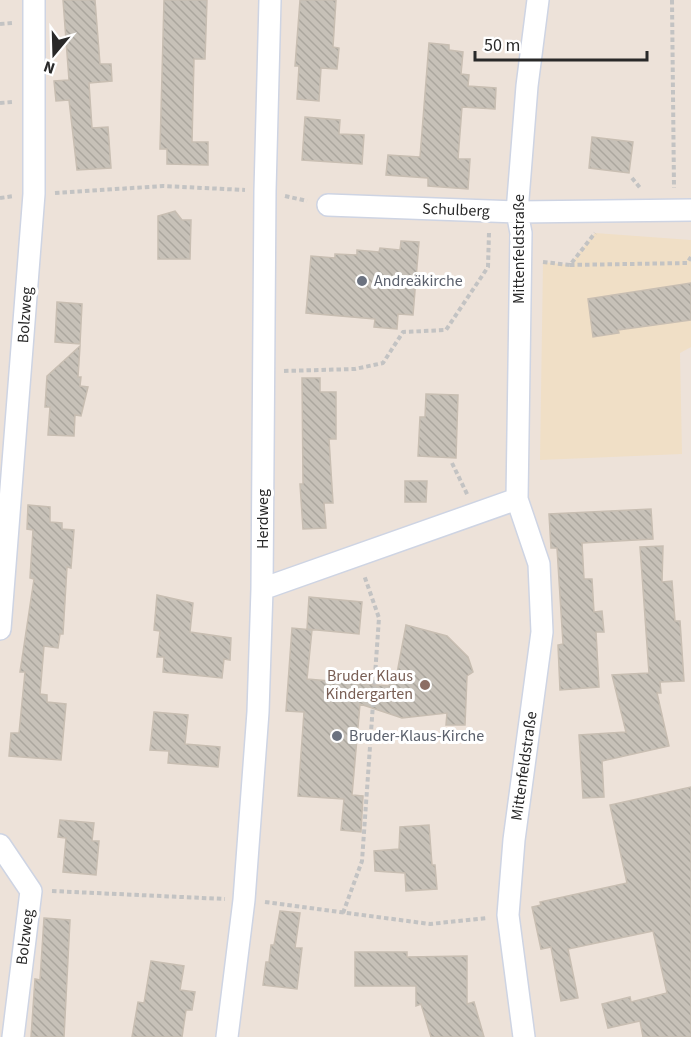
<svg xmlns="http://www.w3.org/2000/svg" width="691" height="1037" viewBox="0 0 691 1037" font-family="'Source Sans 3',sans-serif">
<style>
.education{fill:#f0dfc6}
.building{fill:url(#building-back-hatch);stroke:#c8beb2;stroke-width:1.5}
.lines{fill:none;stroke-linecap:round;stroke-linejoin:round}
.minor-casing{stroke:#ced4e3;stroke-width:24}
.path{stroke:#c3c3c3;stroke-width:4;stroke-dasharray:4.5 3;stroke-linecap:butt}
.minor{stroke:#fff;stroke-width:21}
.worship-dot{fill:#6b7280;stroke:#fff;stroke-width:2}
.education-dot{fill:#8d6e63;stroke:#fff;stroke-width:2}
.labels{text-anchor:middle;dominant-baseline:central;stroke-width:6;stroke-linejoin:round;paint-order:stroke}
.street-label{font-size:16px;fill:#292929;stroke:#fff}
.worship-label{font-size:16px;fill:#5b616d;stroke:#fff;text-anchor:start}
.education-label{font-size:16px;fill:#785e54;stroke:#fff;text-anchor:end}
</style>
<defs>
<pattern id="building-back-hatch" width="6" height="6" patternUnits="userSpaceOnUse" patternTransform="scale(1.5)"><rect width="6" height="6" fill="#c7c1b8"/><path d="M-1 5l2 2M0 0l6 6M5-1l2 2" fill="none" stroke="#aba69e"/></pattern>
</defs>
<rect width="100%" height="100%" fill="#ede2d9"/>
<path class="education" d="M595,233L691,240V347L680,353L682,454L540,460L543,262L570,265Z"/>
<path class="building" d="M63,0H95L100,64H111L112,81L89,83L92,128L108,127L111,168L77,170L69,100L56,101L54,81L69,80Z
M164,0H207L205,59H194L192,142H208V165L167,164V149H160Z
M300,0H336L333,47L339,48L337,69L321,68L319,101L297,99L299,66H295Z
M429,43L449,45V50L463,52L461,74L469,75L468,86L496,88L495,109L462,107L458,159H470L468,189L428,186V178L386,175L388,155L420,157Z
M305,117L340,120L339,134L364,135L362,164L302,160Z
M592,137L633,142L629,173L589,168Z
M175,211L182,220H191L190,259H158V216Z
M401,241L419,242L413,315L398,314L397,329L374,327L375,319L306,313L311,256L335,258V254L357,255V250L379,252L380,248L400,250Z
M691,283V320L618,330L619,333L593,337L588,299Z
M57,302L82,304L80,344L55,342Z
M80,346L78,377H81L80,386L88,387L81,416L75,415L74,436L48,435L50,407H45L47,376Z
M302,378H320V392H336V439H329L333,503H324L326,528L303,529L300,484H303Z
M426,394L458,395L456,458L418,456L420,417H425Z
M405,481H427L426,502H405Z
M28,505L50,507V522L62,523V529L74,530L71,568L67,567L63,634H60L58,648L44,646L40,694L47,695V702L66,704L61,760L9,756L11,733H19L25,672H20L34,579L30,578L33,530L27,529Z
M651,509L653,539L582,543L584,579H592L594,612L602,611L604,632H596L599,687L560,690L558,645L563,644L557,548H551L549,514Z
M663,546L662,582L672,581L675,621H680L684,681L660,682L661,693H657L669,746L602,761L604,797L583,798L579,735L626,732L612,675L649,673L640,547Z
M157,595L193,603L190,632L231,638L230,660L224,659L222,678L163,672L164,657H157L160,631L154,630Z
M309,597L362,602L359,634L307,629Z
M406,625L447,636L468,657L473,672L467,676L465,725H446L447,713L402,718L360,704L352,795L363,796L361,832L341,830L344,799L298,796L304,712L286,711L292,628L312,630L307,679L389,686L390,682L395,684Z
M154,712L188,715L185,744L220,747L218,767L168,763L169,751L150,750Z
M691,787V1037H643L640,1021L608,1028L602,1004L630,997L631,1002L667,993L653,931L568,949L578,998L561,1001L551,947L541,949L532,907L541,905L540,902L627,883L610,805Z
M60,820L94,823L92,841H99L96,875L63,872L66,838L58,837Z
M429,825L432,865H435L437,889L406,891L405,873L375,871L374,851L399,849L400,827Z
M280,911L300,913L295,948H302L297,989L263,985L266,962H269L271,945H274Z
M44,918L70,920L64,1037H31L35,979L40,980Z
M355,952H407V957L467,956V1004L474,1002L484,1037H431L421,1004L416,1006V986H355Z
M151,961L184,966L180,990L195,992L192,1010H186L182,1037H132L138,1002L144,1003Z"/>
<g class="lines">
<g class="minor-casing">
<path id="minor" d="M328,205L517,212L691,210
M517,499L539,564L542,632L514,840L508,915L524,1037
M262,589L517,499L521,233L517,212L527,86L538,0
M0,629L34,194V0
M0,845L31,891L13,1037
M227,1037L244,900L258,712L262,589L265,191L270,0"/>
</g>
<path class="path" d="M672,0L674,188
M0,24L12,23
M0,103L12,102
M632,178L641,189
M55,193L163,186L245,190
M285,196L307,201
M0,198L14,196
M543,262L570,265L595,233
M570,265L687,263L691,257
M284,371L355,369L383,363L403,332L446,330L488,267L489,233
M452,463L468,496
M52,891L225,899
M265,902L430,924L487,918
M343,913L362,861L379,618L364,575"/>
<use href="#minor" class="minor"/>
</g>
<g class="worship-dot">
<circle cx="362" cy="281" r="6"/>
<circle cx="337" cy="736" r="6"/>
</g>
<circle class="education-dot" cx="425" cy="685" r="6"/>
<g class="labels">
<g class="street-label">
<text transform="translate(456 210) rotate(2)">Schulberg</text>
<text transform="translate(519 249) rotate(-90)">Mittenfeldstraße</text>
<text transform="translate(25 315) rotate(-86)">Bolzweg</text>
<text transform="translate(263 519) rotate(-90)">Herdweg</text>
<text transform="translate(524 766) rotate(-82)">Mittenfeldstraße</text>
<text transform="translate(25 937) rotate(-83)">Bolzweg</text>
</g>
<g class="worship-label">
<text x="374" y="281">Andreäkirche</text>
<text x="349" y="736">Bruder-Klaus-Kirche</text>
</g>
<g class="education-label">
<text x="413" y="676">Bruder Klaus<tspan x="413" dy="18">Kindergarten</tspan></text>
</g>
</g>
<g transform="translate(54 54) rotate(199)" stroke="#ffffff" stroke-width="4.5" paint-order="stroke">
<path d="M0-4.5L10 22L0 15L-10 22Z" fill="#292929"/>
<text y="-9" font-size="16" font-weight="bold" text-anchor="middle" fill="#292929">N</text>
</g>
<path d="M475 51v9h172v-9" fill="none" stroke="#292929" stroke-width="3"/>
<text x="484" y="51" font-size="18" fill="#292929" stroke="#ffffff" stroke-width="4.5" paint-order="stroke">50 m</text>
</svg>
